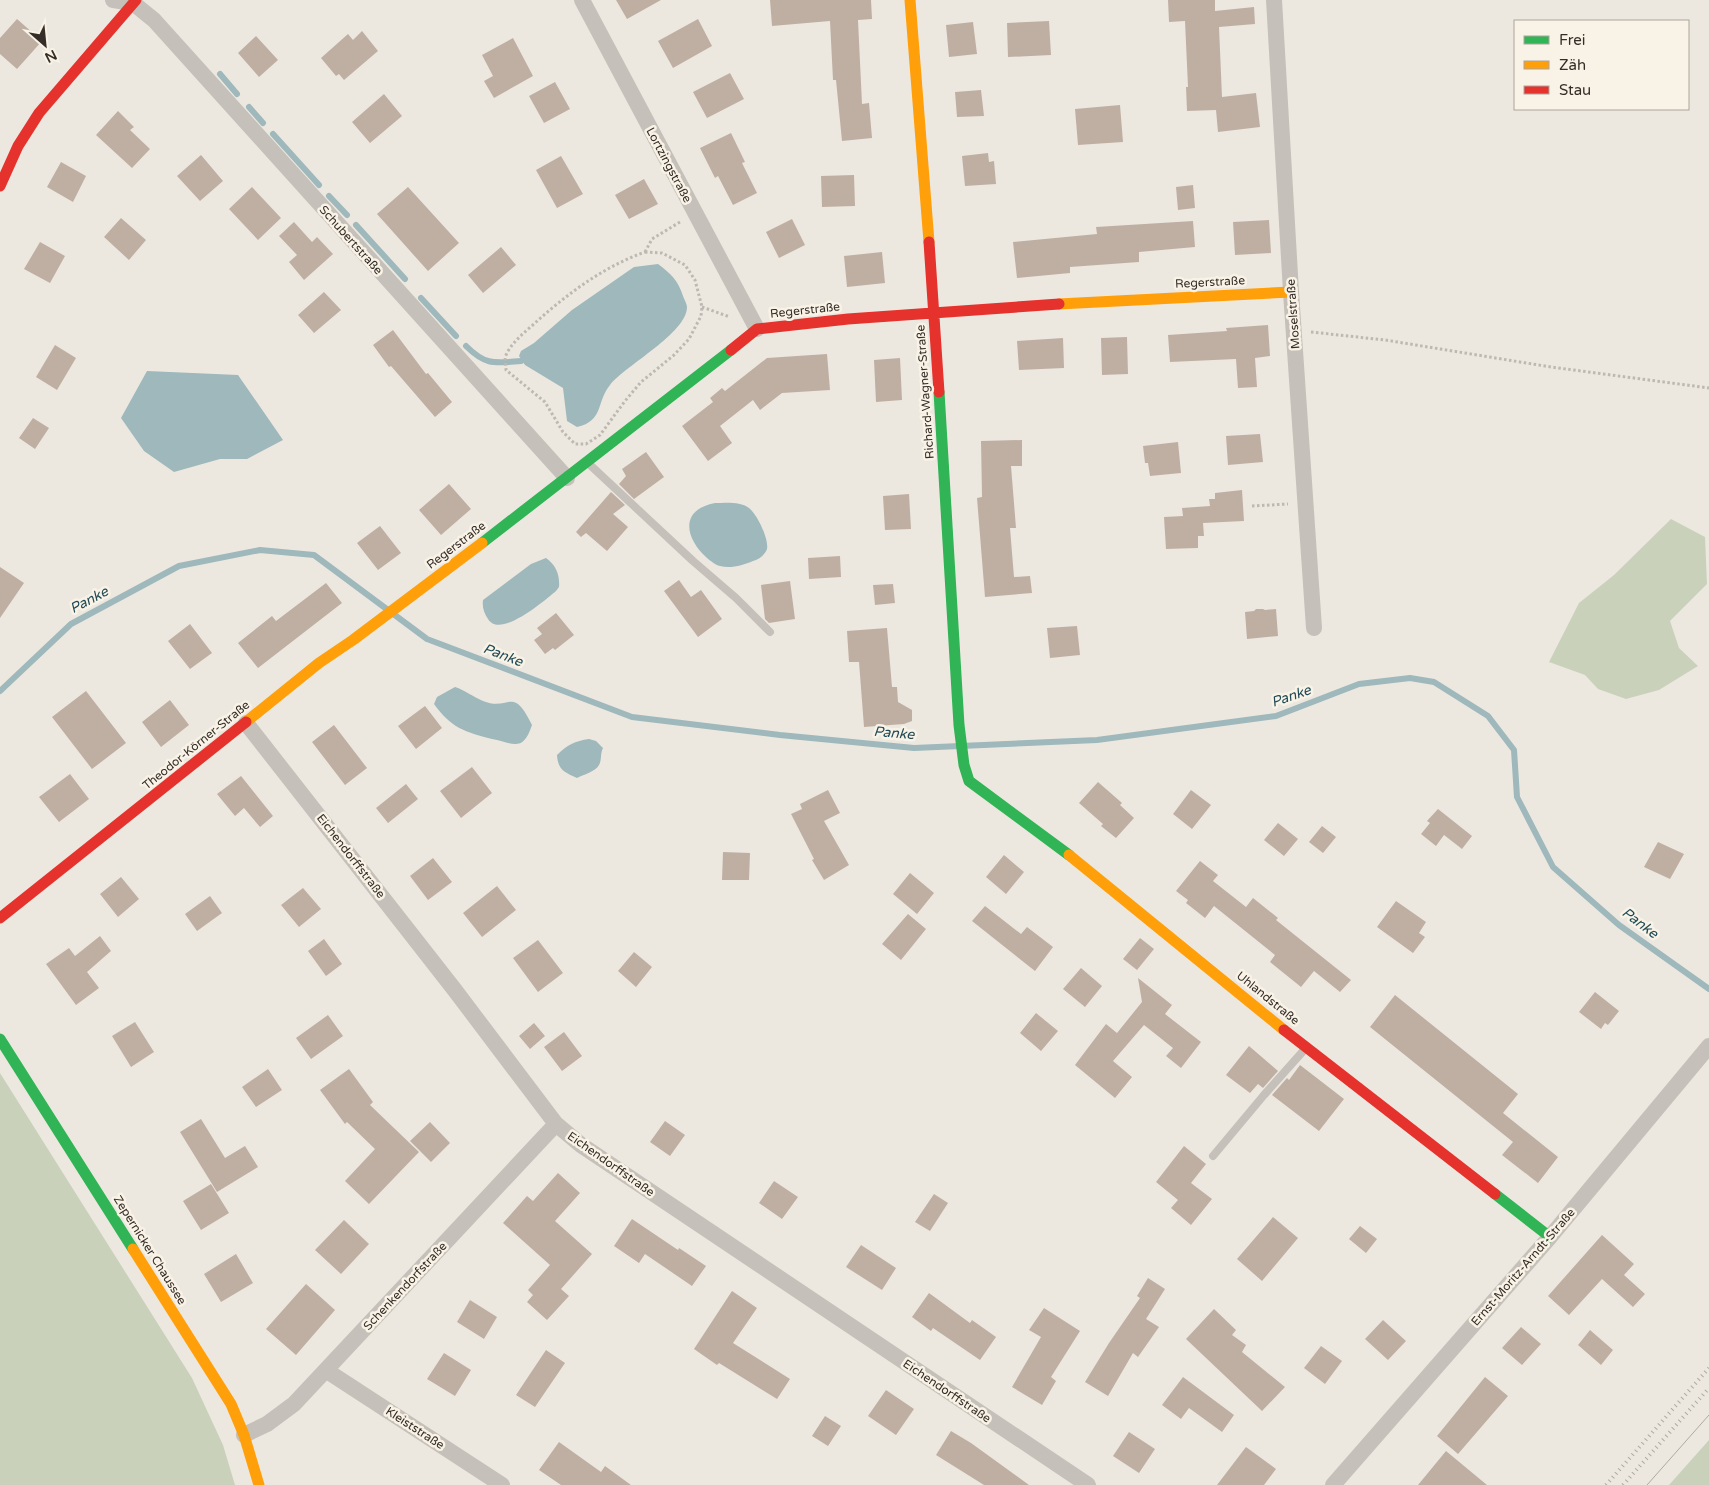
<svg xmlns="http://www.w3.org/2000/svg" width="1709" height="1485" viewBox="0 0 1709 1485" font-family="'Varela Round',sans-serif">
<style>
.green{fill:#cad1bb}
.water{fill:#9eb8bc}
.lines{fill:none;stroke-linecap:round;stroke-linejoin:round}
.stream{stroke:#9eb8bc;stroke-width:6}
.building{fill:#bfafa2}
.path{stroke:#bdb9b2;stroke-width:3;stroke-dasharray:2.5 2.5;stroke-linecap:butt}
.lane{stroke:#c5c0b9;stroke-width:8}
.street{stroke:#c5c0b9;stroke-width:16}
.fast{stroke:#30b455;stroke-width:11}
.slow{stroke:#ff9f0a;stroke-width:11}
.jam{stroke:#e5322d;stroke-width:11}
.tram{stroke:#aca9a4;stroke-width:1}
.rail{stroke:#aca9a4;stroke-width:4;stroke-dasharray:1 4;stroke-linecap:butt}
.labels{text-anchor:middle;dominant-baseline:central;stroke-width:5;stroke-linejoin:round;paint-order:stroke}
.street-label{font-size:12px;fill:#352e28;stroke:#f9f3e7}
.water-label{font-size:14px;font-style:italic;fill:#1f4a55;stroke:#f9f3e7}
</style>
<rect width="100%" height="100%" fill="#ece8e0"/>
<path class="green" d="M1671,519L1705,537L1707,584L1670,621L1679,648L1698,666L1659,690L1626,699L1598,689L1585,675L1549,662L1579,603L1614,575Z
M0,1073L192,1378L223,1445L235,1485H0Z
M1709,1440V1485H1669Z"/>
<path class="water" d="M658,264C671,274 678,280 683,296C684,299 687,304 687,307C687,333 626,365 610,385C596,402 604,421 577,427L567,421L563,388L525,365L519,356L521,351L534,343L572,310L634,267Z
M147,371L238,375L283,440L247,459H220L174,472L144,451L121,418Z
M715,503C725,503 740,501 749,508C757,514 769,539 767,549C765,555 759,559 753,561C743,565 731,569 720,566C715,565 711,561 707,558C685,538 679,510 715,503Z
M546,558C556,565 560,575 559,587L556,591C544,601 500,639 488,619C484,613 482,607 483,600L531,564Z
M455,687C465,690 473,697 483,701C510,712 512,684 532,725C523,753 513,743 492,739C465,732 451,728 434,704L437,697Z
M589,739L596,741L603,748C600,754 602,760 599,765C596,771 583,775 577,778C564,772 558,770 557,755C567,745 575,741 589,739Z"/>
<g class="lines">
<path class="stream" d="M220,74L237,94
M249,107L263,123
M273,134L319,185
M329,196L347,215
M356,225L405,279
M421,298L456,336
M466,346C486,366 495,363 521,361
M0,691L71,624L179,566L260,550L314,555L427,639L632,717L780,735L914,748L1097,740L1276,716L1359,684L1410,678L1434,682L1488,716L1514,750L1517,797L1553,867L1619,925L1709,989"/>
</g>
<path class="building" d="M616,0H661L627,19Z
M770,0H871L872,19L858,20L862,104L869,103L872,138L842,141L836,80H833L830,21L772,26Z
M1168,0H1215V11L1254,7L1255,24L1219,27L1222,97L1256,93L1260,127L1218,132L1216,110L1187,111L1186,87H1188L1185,21L1169,22Z
M17,19L42,41L17,69L0,54V38Z
M698,19L712,46L673,68L658,41Z
M1049,21L1051,55L1008,57L1007,23Z
M973,22L977,54L949,57L946,25Z
M362,31L378,51L344,80L339,74L336,76L321,58L348,34L353,40Z
M256,36L278,60L259,77L238,53Z
M513,38L533,76L494,98L484,81L493,76L482,55Z
M730,73L744,99L707,118L693,92Z
M555,82L570,109L544,123L529,96Z
M981,90L984,116L957,117L955,92Z
M384,94L402,116L370,143L352,122Z
M1120,105L1123,142L1078,145L1075,109Z
M118,111L134,127L130,130L150,149L132,168L96,135Z
M731,133L745,162L742,163L757,193L733,205L718,176L715,178L700,148Z
M988,153L989,162L994,161L996,184L965,186L962,156Z
M201,155L223,181L200,201L177,176Z
M561,156L583,194L557,208L536,170Z
M61,162L86,176L73,202L47,187Z
M854,175L855,206L822,207L821,176Z
M644,179L658,204L629,219L615,195Z
M1193,185L1195,208L1178,210L1176,187Z
M252,187L281,218L258,240L229,209Z
M408,187L459,243L428,271L377,214Z
M121,218L146,240L129,260L104,237Z
M792,219L805,245L779,258L766,232Z
M1269,220L1271,253L1235,255L1233,222Z
M1193,221L1195,247L1139,252V262L1070,267V273L1017,278L1013,242L1097,234L1096,227Z
M294,222L312,242L317,237L333,254L304,280L289,262L297,255L279,236Z
M40,242L65,256L50,283L24,269Z
M501,247L516,265L483,293L468,275Z
M882,252L885,283L847,287L844,256Z
M324,292L341,310L314,333L298,315Z
M1268,325L1270,356L1255,358L1257,387L1238,388L1236,359L1170,362L1168,335L1227,331L1226,328Z
M393,330L426,374L428,373L452,402L435,417L391,366L389,367L373,345Z
M1127,337L1128,374L1102,375L1101,338Z
M1063,338L1064,368L1019,370L1017,341Z
M55,345L76,358L57,390L36,377Z
M827,354L830,390L782,393L760,410L753,400L720,426L732,443L708,461L682,426L713,402L710,398L722,388L725,391L767,358Z
M900,358L902,400L876,402L874,360Z
M33,418L49,428L35,449L19,438Z
M1260,434L1263,462L1228,465L1226,436Z
M1022,440V466H1011L1016,528H1010L1014,577L1030,576L1032,593L985,597L977,498L982,497L981,441Z
M1178,442L1181,473L1150,476L1148,463H1145L1143,446Z
M646,452L664,477L634,499L619,484L626,476L622,469Z
M449,484L471,509L441,535L419,510Z
M1242,490L1244,521L1203,523L1204,536H1198V548L1166,549L1164,517L1183,516L1182,508L1210,506L1209,499H1215V493Z
M611,492L625,505L613,514L628,527L607,551L586,533L581,537L576,532Z
M909,494L911,529L885,530L883,496Z
M380,526L401,553L378,570L357,543Z
M840,556L841,577L809,579L808,558Z
M0,567L24,583L0,618Z
M679,580L691,597L701,590L722,619L698,637L664,591Z
M790,581L795,619L769,623L765,619L761,585Z
M326,583L342,603L258,668L238,643L272,616L276,621Z
M893,584L895,603L875,605L873,585Z
M1256,609H1263L1265,610L1276,609L1278,636L1247,639L1245,612L1254,611Z
M556,613L574,635L555,650L553,648L545,654L534,640L542,634L537,628Z
M190,624L212,653L190,669L168,641Z
M1077,626L1080,655L1050,658L1047,628Z
M887,628L892,687H897L898,702L912,710V721L904,724L864,727L859,662H849L847,631Z
M86,691L126,743L92,769L52,717Z
M170,700L189,725L161,747L142,722Z
M425,706L442,728L416,749L398,726Z
M334,725L367,768L345,785L312,742Z
M472,767L492,793L461,818L440,791Z
M70,774L89,799L59,822L39,797Z
M241,776L273,816L260,827L244,808L235,816L217,794Z
M1098,782L1122,803L1120,805L1134,818L1116,838L1101,826L1103,824L1079,803Z
M406,784L418,799L388,823L376,808Z
M828,790L840,813L824,821L849,865L824,880L812,860L814,859L791,814L802,809L800,804Z
M1191,790L1211,805L1192,829L1173,814Z
M1438,809L1472,836L1462,849L1444,835L1436,846L1421,834L1430,823L1427,821Z
M1278,823L1298,839L1284,856L1264,840Z
M1322,826L1336,837L1323,853L1309,842Z
M1658,842L1684,854L1670,879L1644,867Z
M723,852L750,853L749,880H722Z
M1004,855L1024,872L1006,894L986,877Z
M433,858L452,882L428,900L410,876Z
M1200,861L1218,875L1213,881L1246,907L1253,898L1278,918L1276,920L1351,980L1340,992L1314,971L1301,987L1270,962L1275,955L1214,906L1205,918L1186,903L1188,900L1176,891Z
M910,873L934,893L917,914L893,894Z
M121,877L139,899L118,917L100,894Z
M497,886L516,910L482,937L463,913Z
M303,888L321,909L299,927L281,905Z
M210,896L222,913L197,931L185,914Z
M1396,901L1426,922L1419,933L1425,937L1413,953L1377,927Z
M985,906L1021,934L1027,927L1053,947L1035,971L972,921Z
M908,914L926,929L901,960L882,944Z
M100,936L111,951L87,972L99,988L76,1005L46,964L69,948L75,956Z
M1140,938L1154,949L1137,970L1123,959Z
M324,939L342,964L326,976L308,951Z
M538,940L563,973L538,992L513,958Z
M634,952L652,967L636,987L618,971Z
M1081,968L1102,986L1085,1007L1063,989Z
M1138,978L1172,1005L1165,1014L1201,1042L1181,1068L1166,1056L1173,1048L1144,1025L1113,1061L1132,1077L1115,1098L1075,1065L1106,1024L1117,1033L1142,1002Z
M1595,992L1619,1011L1608,1025L1605,1023L1601,1029L1579,1012Z
M1395,995L1518,1094L1503,1113L1558,1157L1538,1183L1502,1155L1513,1142L1370,1027Z
M1036,1013L1058,1031L1041,1051L1020,1033Z
M328,1015L343,1036L311,1059L296,1038Z
M135,1022L154,1052L131,1067L112,1036Z
M534,1023L545,1036L530,1049L519,1036Z
M564,1032L582,1056L562,1071L544,1047Z
M1249,1046L1278,1071L1263,1088L1258,1084L1250,1093L1226,1075Z
M1300,1065L1344,1099L1319,1131L1272,1095L1287,1078L1289,1080Z
M268,1069L282,1090L256,1107L242,1087Z
M349,1069L373,1102L370,1105L419,1152L369,1204L345,1181L375,1149L347,1122L345,1124L320,1090Z
M201,1119L225,1158L245,1146L258,1167L217,1192L180,1132Z
M665,1121L685,1135L670,1156L650,1142Z
M430,1122L450,1143L431,1162L410,1141Z
M1184,1146L1206,1164L1191,1183L1212,1199L1191,1225L1171,1208L1178,1200L1156,1182Z
M558,1173L580,1193L555,1221L592,1254L561,1289L569,1296L547,1320L527,1302L533,1295L528,1290L550,1265L503,1223L527,1196L533,1201Z
M774,1181L798,1197L782,1219L759,1203Z
M211,1184L229,1213L201,1230L183,1201Z
M934,1194L948,1203L930,1231L915,1222Z
M1273,1217L1298,1238L1262,1281L1237,1259Z
M632,1219L678,1250L679,1248L706,1266L692,1286L645,1254L639,1263L614,1246Z
M344,1220L369,1244L341,1274L315,1250Z
M1360,1226L1377,1239L1366,1253L1349,1239Z
M1602,1235L1634,1264L1624,1275L1645,1294L1633,1307L1602,1279L1569,1315L1548,1296Z
M861,1245L896,1268L882,1290L846,1267Z
M236,1254L253,1283L221,1302L204,1274Z
M1148,1278L1165,1289L1146,1319L1159,1327L1138,1357L1133,1353L1108,1396L1085,1382L1109,1343L1140,1298L1137,1296Z
M306,1284L335,1310L296,1355L266,1329Z
M732,1291L757,1308L733,1343L790,1379L777,1399L719,1363L717,1365L694,1349Z
M929,1293L970,1323L972,1320L996,1337L980,1360L933,1328L931,1331L912,1317Z
M470,1300L497,1317L484,1339L457,1322Z
M1044,1308L1080,1331L1051,1377L1056,1381L1042,1405L1012,1387L1041,1337L1029,1330Z
M1214,1309L1236,1330L1232,1335L1246,1345L1242,1352L1285,1387L1262,1411L1186,1339Z
M1383,1320L1406,1341L1388,1360L1365,1339Z
M1521,1327L1541,1344L1522,1365L1502,1348Z
M1590,1330L1613,1350L1601,1365L1578,1345Z
M1321,1346L1342,1361L1325,1384L1304,1368Z
M546,1350L565,1363L535,1407L516,1395Z
M444,1353L471,1370L455,1396L427,1379Z
M1183,1377L1234,1415L1222,1432L1189,1408L1181,1419L1162,1405Z
M1485,1377L1508,1396L1458,1454L1437,1436Z
M886,1390L914,1409L896,1435L868,1416Z
M825,1416L841,1426L828,1446L812,1436Z
M951,1431L971,1443L1029,1485H984L936,1455Z
M1129,1432L1155,1449L1139,1473L1113,1456Z
M559,1442L601,1472L605,1466L631,1485H561L539,1470Z
M1246,1447L1276,1469L1264,1485H1217Z
M1446,1451L1487,1485H1418Z"/>
<g class="lines">
<path class="path" d="M645,252L662,253L685,265L695,280L702,307L701,316L689,339L674,355L641,382L625,401L600,435L586,444H575L563,432L545,402L506,370C506,365 504,359 506,355C512,342 524,333 535,323C567,294 603,267 645,252Z
M645,252L652,239L680,222
M702,307L730,317
M1311,332L1385,340L1551,367L1709,388
M1252,506L1288,504"/>
<path class="lane" d="M589,464L693,561L736,598L770,632
M1213,1156L1264,1095L1305,1049"/>
<path class="street" d="M113,0L133,3L154,20L567,478
M582,0L757,329
M1274,0L1291,292L1314,628
M246,723L454,989L556,1124L581,1145L1088,1485
M327,1371L502,1485
M244,1435L267,1424L294,1404L556,1124
M1333,1485L1550,1237L1709,1046"/>
<path class="fast" d="M939,392L959,725L964,765L969,781L1069,855
M482,543L731,350
M0,1039L133,1249
M1495,1194L1550,1237"/>
<path class="slow" d="M910,0L929,242
M1059,304L1291,292
M246,722L319,663L353,640L482,543
M1069,855L1284,1030
M133,1249L231,1404L244,1435L259,1485"/>
<path class="jam" d="M0,186L18,146L39,113L136,0
M929,242L939,392
M731,350L757,329L848,319L1059,304
M0,918L246,722
M1284,1030L1495,1194"/>
<path class="tram" d="M1647,1485L1709,1415"/>
<path class="rail" d="M1606,1485L1709,1368
M1623,1485L1709,1388"/>
</g>
<g class="labels">
<g class="street-label">
<text transform="translate(669 165) rotate(62)">Lortzingstraße</text>
<text transform="translate(351 240) rotate(48)">Schubertstraße</text>
<text transform="translate(1210 282) rotate(-3)">Regerstraße</text>
<text transform="translate(805 310) rotate(-6)">Regerstraße</text>
<text transform="translate(1293 314) rotate(-94)">Moselstraße</text>
<text transform="translate(925 392) rotate(-94)">Richard-Wagner-Straße</text>
<text transform="translate(456 545) rotate(-37)">Regerstraße</text>
<text transform="translate(196 745) rotate(-39)">Theodor-Körner-Straße</text>
<text transform="translate(351 856) rotate(52)">Eichendorffstraße</text>
<text transform="translate(1268 998) rotate(39)">Uhlandstraße</text>
<text transform="translate(611 1164) rotate(35)">Eichendorffstraße</text>
<text transform="translate(150 1250) rotate(58)">Zepernicker Chaussee</text>
<text transform="translate(1523 1267) rotate(-49)">Ernst-Moritz-Arndt-Straße</text>
<text transform="translate(405 1286) rotate(-47)">Schenkendorfstraße</text>
<text transform="translate(947 1391) rotate(34)">Eichendorffstraße</text>
<text transform="translate(415 1428) rotate(33)">Kleiststraße</text>
</g>
<g class="water-label">
<text transform="translate(89 600) rotate(-28)">Panke</text>
<text transform="translate(503 655) rotate(21)">Panke</text>
<text transform="translate(1291 696) rotate(-19)">Panke</text>
<text transform="translate(894 733) rotate(5)">Panke</text>
<text transform="translate(1640 923) rotate(37)">Panke</text>
</g>
</g>
<rect x="1514" y="20" width="175" height="90" fill="#f9f3e7" stroke="#aba49b"/>
<rect x="1524" y="36" width="25" height="8" fill="#30b455" stroke="#aba49b"/>
<text x="1559" y="45" font-size="15" fill="#352e28">Frei</text>
<rect x="1524" y="61" width="25" height="8" fill="#ff9f0a" stroke="#aba49b"/>
<text x="1559" y="70" font-size="15" fill="#352e28">Zäh</text>
<rect x="1524" y="86" width="25" height="8" fill="#e5322d" stroke="#aba49b"/>
<text x="1559" y="95" font-size="15" fill="#352e28">Stau</text>
<g transform="translate(45 45) rotate(153)" stroke="#f9f3e7" stroke-width="4" paint-order="stroke">
<path d="M0-4L9 19L0 12L-9 19Z" fill="#352e28"/>
<text y="-8" font-size="14" font-weight="bold" text-anchor="middle" fill="#352e28">N</text>
</g>
</svg>
